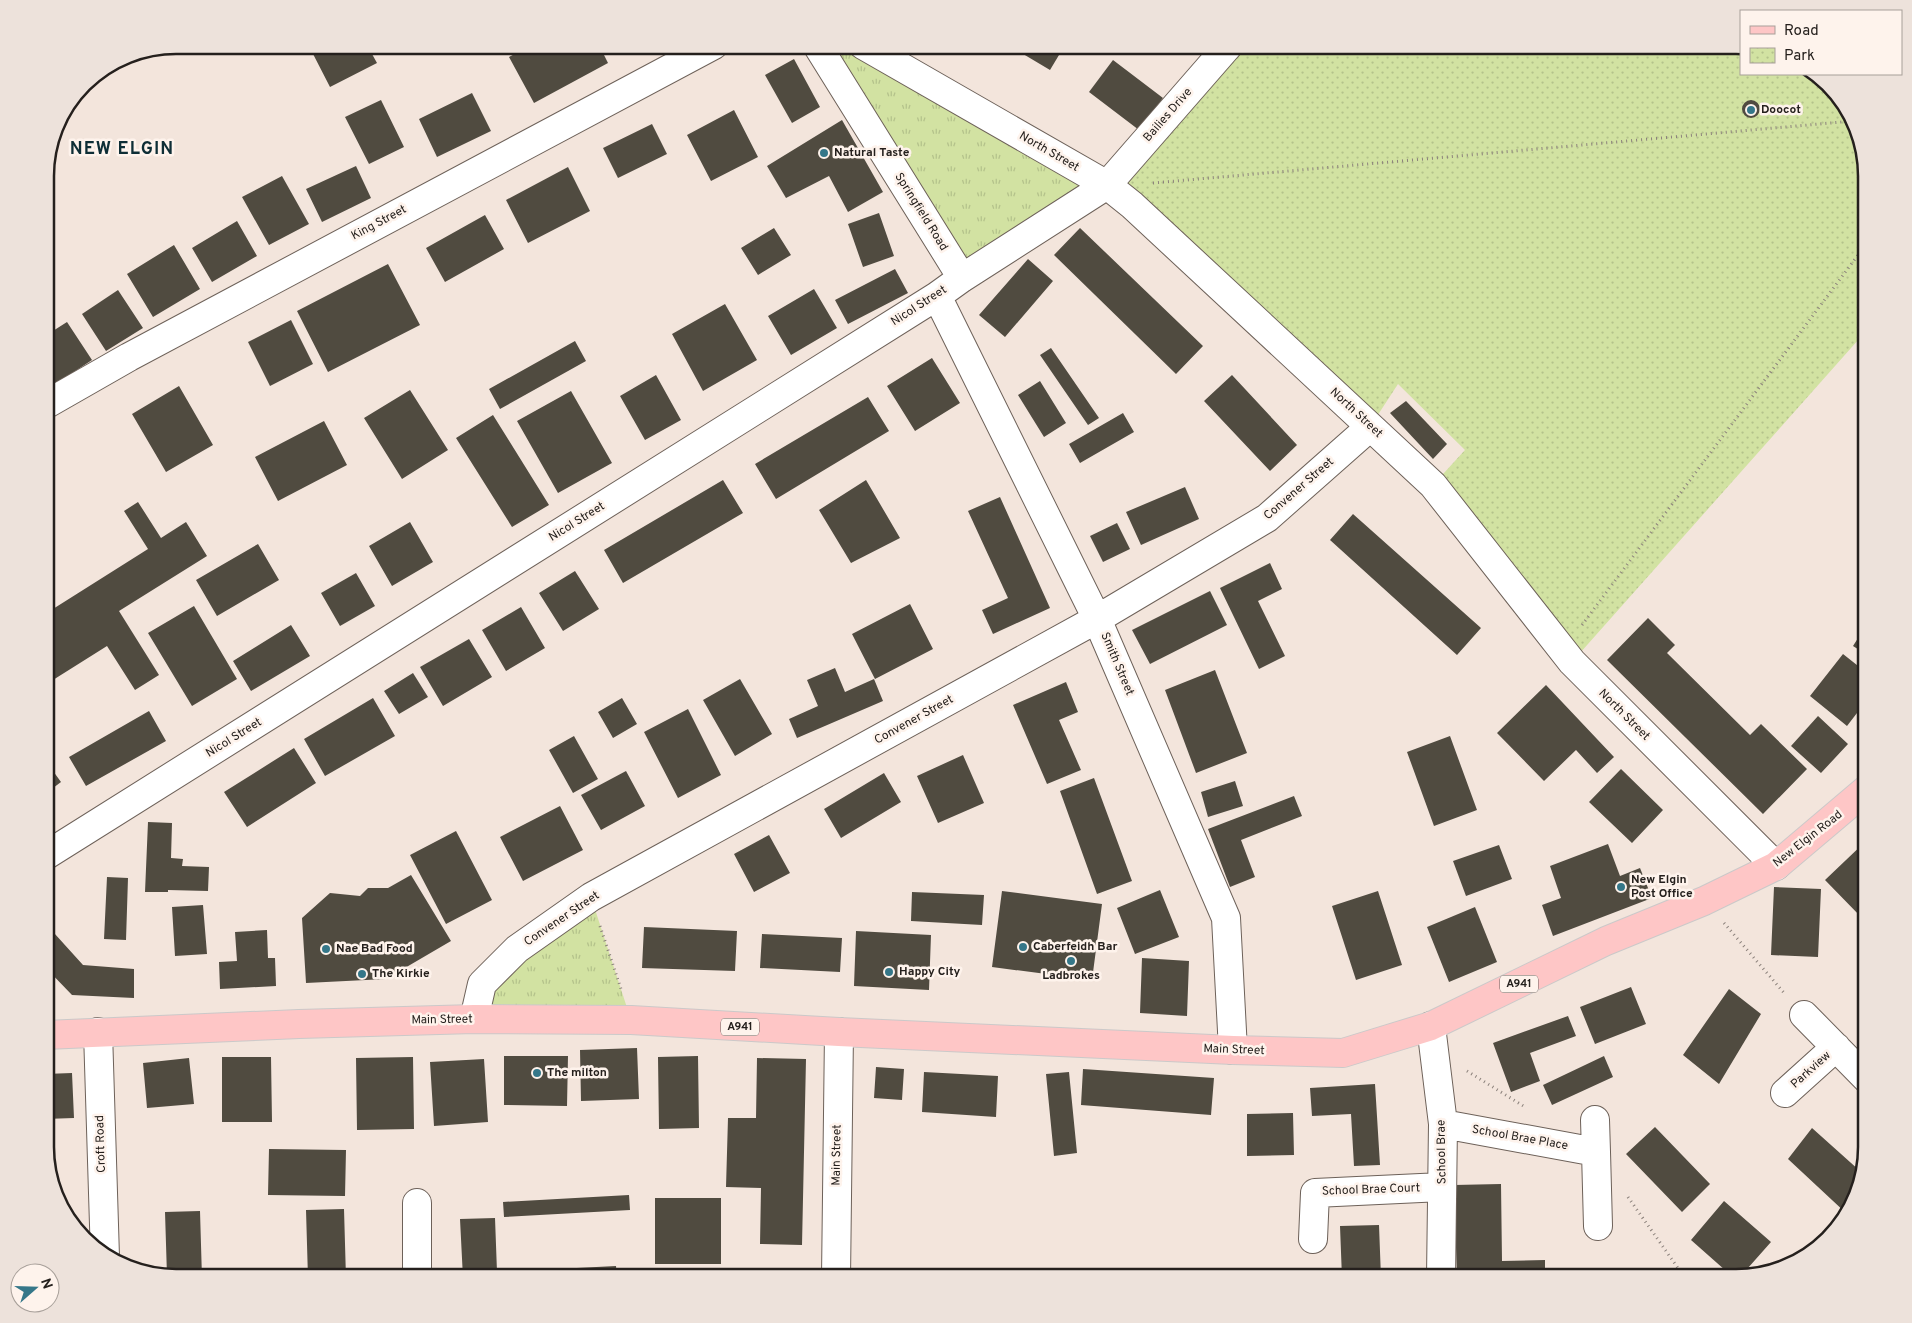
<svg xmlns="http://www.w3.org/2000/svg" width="1912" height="1323" viewBox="0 0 1912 1323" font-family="Overpass,sans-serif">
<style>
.grass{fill:url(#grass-tufts)}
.park{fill:url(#park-dots)}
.building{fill:#504b40}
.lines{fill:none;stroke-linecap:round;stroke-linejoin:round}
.street-casing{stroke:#6d6159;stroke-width:30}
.primary-casing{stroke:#cbc9c9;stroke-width:30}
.path{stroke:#8b817b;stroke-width:3;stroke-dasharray:1 4;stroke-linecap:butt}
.street{stroke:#fff;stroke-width:28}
.primary{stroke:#fec6c6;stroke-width:28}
.poi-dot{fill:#357789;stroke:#fef3ec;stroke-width:2}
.labels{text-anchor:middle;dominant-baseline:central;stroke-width:5;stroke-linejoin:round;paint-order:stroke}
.shield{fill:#fef3ec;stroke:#665f5b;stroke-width:1}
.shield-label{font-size:11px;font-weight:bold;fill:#25201d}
.poi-label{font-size:12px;font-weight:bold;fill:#25201d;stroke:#fef3ec;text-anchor:start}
.street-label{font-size:12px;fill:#25201d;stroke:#fef3ec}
.district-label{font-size:18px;font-weight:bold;letter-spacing:1px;fill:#0e2e36;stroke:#fef3ec}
.rim{fill:none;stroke:#25201d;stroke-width:2.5}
</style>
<defs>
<pattern id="grass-tufts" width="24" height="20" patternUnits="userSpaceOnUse" patternTransform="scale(1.25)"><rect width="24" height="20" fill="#d2e2a2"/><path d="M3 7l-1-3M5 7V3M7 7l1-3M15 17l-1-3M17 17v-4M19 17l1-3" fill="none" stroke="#b4c28b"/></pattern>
<pattern id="park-dots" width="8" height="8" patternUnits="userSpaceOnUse" patternTransform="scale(1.25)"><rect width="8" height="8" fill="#d2e2a2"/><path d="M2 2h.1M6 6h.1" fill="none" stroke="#b4c28b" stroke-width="1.8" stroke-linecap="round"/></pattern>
</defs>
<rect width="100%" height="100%" fill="#f3e5dc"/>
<path class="grass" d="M817,45H863L1107,185L962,278Z
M591,897L631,1020L474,1019L482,984Z"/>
<path class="park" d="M1229,45H1737L1741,46V74H1816L1850,110L1867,175V330L1572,662L1433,485L1465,450L1398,384L1370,427L1107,185Z"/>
<path class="building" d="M326,45H367L377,63L330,87L312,52Z
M531,45H599L608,63L534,103L509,57Z
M610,45H634L616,55Z
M1008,45H1065L1050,70Z
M794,59L820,107L792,123L765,75Z
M1113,60L1163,98L1139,130L1089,92Z
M472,93L491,131L437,157L419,119Z
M1742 109a9 9 0 1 1 18 0a9 9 0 1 1-18 0Z
M381,100L404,147L369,164L345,117Z
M734,110L758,157L711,181L687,135Z
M842,120L883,192L848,212L829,176L786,198L767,166Z
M652,124L667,154L618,178L603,148Z
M356,166L371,198L322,222L306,189Z
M568,167L590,211L528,243L506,200Z
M282,176L309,224L269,245L242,197Z
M879,213L894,256L863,267L848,224Z
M485,215L504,249L445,282L426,248Z
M237,221L257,256L212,282L192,248Z
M774,228L791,255L758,275L741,248Z
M1080,228L1203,346L1176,374L1054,255Z
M174,245L200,289L153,317L127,274Z
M1028,259L1053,281L1005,337L979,315Z
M388,264L420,325L328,372L297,311Z
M895,269L908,293L848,324L835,300Z
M814,289L837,328L791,355L768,316Z
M118,290L143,328L106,351L82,314Z
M725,304L757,360L703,391L672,334Z
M291,320L313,364L270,386L248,342Z
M67,322L92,360L48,389L45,385V336Z
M575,341L586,361L500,409L489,389Z
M1051,348L1099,418L1088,425L1040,355Z
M932,358L960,403L915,431L887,386Z
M656,375L681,420L645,440L620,396Z
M1232,375L1297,445L1270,471L1204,401Z
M1040,381L1066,423L1044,437L1018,395Z
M179,386L213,445L166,472L132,414Z
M410,390L448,450L402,479L364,418Z
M571,391L612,463L558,493L517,421Z
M868,397L889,431L776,499L755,464Z
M1406,401L1447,444L1433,459L1390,413Z
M1123,413L1134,432L1080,463L1069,444Z
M493,415L549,505L512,527L456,438Z
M324,421L347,465L278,501L255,457Z
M723,480L743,513L623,583L604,550Z
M866,480L900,538L851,563L819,510Z
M1185,487L1199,519L1141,545L1126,512Z
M1000,497L1050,608L993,634L982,610L1008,598L968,511Z
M138,502L161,538L186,522L207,556L119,611L159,675L135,690L107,646L45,685V651L48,649L45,644V614L148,549L124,511Z
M1353,514L1481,628L1457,655L1330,540Z
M410,522L433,562L392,586L369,546Z
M1117,523L1130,549L1103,562L1090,536Z
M258,544L279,580L217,616L196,580Z
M1270,563L1282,589L1258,601L1285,656L1259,669L1220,588Z
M575,571L599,609L563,631L539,593Z
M356,573L375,606L340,626L321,593Z
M1210,591L1227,625L1150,664L1132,630Z
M910,604L933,649L875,679L852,634Z
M194,606L237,679L192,706L148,633Z
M521,607L545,648L506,671L482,630Z
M1648,618L1675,645L1667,653L1750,735L1761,724L1807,769L1763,814L1607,660Z
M1867,624V655L1853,646Z
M291,625L310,656L251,691L233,661Z
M469,639L492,677L443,706L420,667Z
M1843,654L1867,673V700L1847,726L1810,696Z
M835,668L845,692L874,679L883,701L797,738L789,719L818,706L807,680Z
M1215,670L1247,753L1196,773L1165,690Z
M413,673L428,697L399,714L384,691Z
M740,679L772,734L735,756L703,700Z
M1066,682L1078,712L1059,720L1081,770L1047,784L1013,705Z
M1546,685L1614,757L1597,773L1576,750L1544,781L1497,733Z
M373,698L395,736L325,776L304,739Z
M622,698L637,724L613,738L598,712Z
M688,709L721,775L678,798L644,732Z
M149,711L166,741L86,786L69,757Z
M1818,716L1848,744L1821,773L1791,746Z
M574,736L598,779L573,793L549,750Z
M1450,736L1477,810L1434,826L1407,752Z
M294,748L316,783L247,827L224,792Z
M963,755L984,803L938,823L917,776Z
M45,760L61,782L45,794Z
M1621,769L1663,810L1632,843L1589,802Z
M626,771L645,806L601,830L581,795Z
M884,773L901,802L841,838L824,809Z
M1094,778L1132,881L1097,894L1060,791Z
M1235,781L1243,806L1208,817L1201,792Z
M1294,796L1302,816L1241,840L1255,877L1230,887L1208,829Z
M560,806L583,850L523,881L500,837Z
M148,822L172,823L171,858L183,859L182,866L209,867L208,891L168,890V892H145Z
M456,831L492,900L446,924L410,855Z
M769,835L790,873L754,892L734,854Z
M1867,840V913L1862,918L1825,880Z
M1608,844L1620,876L1640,868L1652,898L1553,936L1542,905L1561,898L1550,866Z
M1499,845L1512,879L1466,896L1453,861Z
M411,875L451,941L386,979L306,983L302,918L330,893L360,896L368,888H388Z
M107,877L128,878L126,940L104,939Z
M1774,887L1821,889L1818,957L1771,955Z
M1160,890L1179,937L1135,954L1117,908Z
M1002,891L1102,904L1092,980L992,967Z
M1378,891L1402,965L1356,980L1332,906Z
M912,892L984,895L982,925L911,921Z
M203,905L207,954L175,956L172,907Z
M1475,907L1497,962L1449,982L1427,927Z
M45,923L83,965L134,969V998L72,995L45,967Z
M644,927L737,931L735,971L642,968Z
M267,930L268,958H275L276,986L220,989L219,962L237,961L235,932Z
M856,931L931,935L929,990L854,986Z
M762,934L842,938L840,972L760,968Z
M1142,958L1189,961L1187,1016L1140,1013Z
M1631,987L1646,1024L1595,1044L1580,1007Z
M1729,989L1761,1014L1719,1084L1683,1055Z
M1568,1016L1576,1036L1530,1053L1540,1081L1511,1092L1493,1043Z
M637,1048L639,1099L581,1101L580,1050Z
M504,1056H568L567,1106L504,1105Z
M698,1056L699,1128L659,1129L658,1057Z
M1604,1056L1613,1077L1552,1105L1543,1085Z
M222,1057H271L272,1122H222Z
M413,1057L414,1129L357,1130L356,1058Z
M189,1058L194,1104L147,1108L143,1063Z
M757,1058L806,1059L802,1245L760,1244L761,1188L726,1187L728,1118H756Z
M484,1059L488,1122L434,1126L430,1062Z
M876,1067L904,1069L902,1100L874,1098Z
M1083,1069L1214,1078L1211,1115L1081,1105Z
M924,1072L998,1076L996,1117L922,1112Z
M1069,1072L1077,1153L1054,1156L1046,1074Z
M72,1073L74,1118L45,1119V1074Z
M1375,1084L1380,1165L1354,1166L1351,1114L1312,1116L1310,1088Z
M1293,1113L1294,1155L1247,1156V1114Z
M1655,1127L1710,1184L1682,1212L1626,1154Z
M1812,1128L1860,1171L1847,1214L1788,1159Z
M269,1149L346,1150L345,1196L268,1195Z
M1501,1184L1502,1261L1545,1260V1278H1457L1454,1185Z
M629,1195L630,1210L504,1217L503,1202Z
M655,1198H721V1264H655Z
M1724,1201L1771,1242L1740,1277L1737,1278H1734L1691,1240Z
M344,1209L346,1278H308L306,1210Z
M200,1211L202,1278H175L167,1276L165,1212Z
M495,1218L497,1272L616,1266L617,1278H463L460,1219Z
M1379,1225L1381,1278H1342L1340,1226Z
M1633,1269L1634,1278H1556V1272Z"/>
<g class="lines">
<g class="street-casing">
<path id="street" d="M817,45L962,278
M863,45L1107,185L1132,205L1433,485L1572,662L1776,866
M937,296L1097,619L1226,918L1233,1050
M45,405L129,357L714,45
M45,856L937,296L962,278L1107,185L1229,45
M1804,1015L1867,1079
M474,1019L482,984L517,949L591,897L1097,619L1267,518L1370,427
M1431,1026L1443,1124L1441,1278
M98,1032L105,1257
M1785,1093L1836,1047
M1443,1124L1596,1152L1595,1120
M1596,1152L1598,1226
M417,1203V1278
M1313,1239L1315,1193L1442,1187
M836,1278L839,1032"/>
</g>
<g class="primary-casing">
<path id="primary" d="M45,1035L299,1024L474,1019L631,1020L839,1032L1233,1050L1343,1053L1431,1026L1606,941L1704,901L1776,866L1867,789"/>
</g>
<path class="path" d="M1153,183L1853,121
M1582,625L1867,243
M1724,923L1785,994
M600,926L621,989
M1467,1071L1525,1107
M1628,1197L1685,1278"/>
<use href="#street" class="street"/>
<use href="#primary" class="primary"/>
</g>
<g class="poi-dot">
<circle cx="1751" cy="110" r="5"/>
<circle cx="824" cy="153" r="5"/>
<circle cx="1621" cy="887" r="5"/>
<circle cx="1023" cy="947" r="5"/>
<circle cx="326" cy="949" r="5"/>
<circle cx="1071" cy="961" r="5"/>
<circle cx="889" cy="972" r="5"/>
<circle cx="362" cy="974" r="5"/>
<circle cx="537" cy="1073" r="5"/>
</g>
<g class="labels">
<g class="shield">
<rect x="1500" y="975.5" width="38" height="17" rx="4"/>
<rect x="721" y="1018.5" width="38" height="17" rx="4"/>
</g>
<g class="shield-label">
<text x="1519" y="984">A941</text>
<text x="740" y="1027">A941</text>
</g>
<g class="poi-label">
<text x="1761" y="110">Doocot</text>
<text x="834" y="153">Natural Taste</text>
<text x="1631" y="880">New Elgin<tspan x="1631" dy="14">Post Office</tspan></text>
<text x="1033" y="947">Caberfeidh Bar</text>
<text x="336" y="949">Nae Bad Food</text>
<text x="899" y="972">Happy City</text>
<text x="372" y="974">The Kirkie</text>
<text x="1071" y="976" text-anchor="middle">Ladbrokes</text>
<text x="547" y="1073">The milton</text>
</g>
<g class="street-label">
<text transform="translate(1168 115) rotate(-49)">Bailies Drive</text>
<text transform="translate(1049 152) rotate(30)">North Street</text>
<text transform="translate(921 212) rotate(58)">Springfield Road</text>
<text transform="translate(379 223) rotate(-28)">King Street</text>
<text transform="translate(919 306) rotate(-33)">Nicol Street</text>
<text transform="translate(1356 413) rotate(43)">North Street</text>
<text transform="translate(1299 489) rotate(-41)">Convener Street</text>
<text transform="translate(577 522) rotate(-32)">Nicol Street</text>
<text transform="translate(1117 664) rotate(67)">Smith Street</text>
<text transform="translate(1624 715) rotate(45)">North Street</text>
<text transform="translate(914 720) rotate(-29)">Convener Street</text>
<text transform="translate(234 738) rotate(-32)">Nicol Street</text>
<text transform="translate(1808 839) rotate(-38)">New Elgin Road</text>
<text transform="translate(562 919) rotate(-34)">Convener Street</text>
<text transform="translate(442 1020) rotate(-1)">Main Street</text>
<text transform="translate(1234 1050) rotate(2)">Main Street</text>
<text transform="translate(1811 1070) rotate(-42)">Parkview</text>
<text transform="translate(1520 1138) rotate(10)">School Brae Place</text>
<text transform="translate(101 1144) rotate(-92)">Croft Road</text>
<text transform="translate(1442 1152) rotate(-91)">School Brae</text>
<text transform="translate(837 1155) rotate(-89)">Main Street</text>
<text transform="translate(1371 1190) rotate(-2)">School Brae Court</text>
</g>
<g class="district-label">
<text x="122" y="149">NEW ELGIN</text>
</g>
</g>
<path d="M0 0H1912V1323H0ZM176 54H1736A122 122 0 0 1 1858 176V1147A122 122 0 0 1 1736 1269H176A122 122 0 0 1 54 1147V176A122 122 0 0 1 176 54Z" fill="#ede2db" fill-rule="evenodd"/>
<path class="rim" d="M176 54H1736A122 122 0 0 1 1858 176V1147A122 122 0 0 1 1736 1269H176A122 122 0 0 1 54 1147V176A122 122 0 0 1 176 54Z"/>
<rect x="1740" y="10" width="162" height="65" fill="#fef3ec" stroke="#a79f99"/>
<rect x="1750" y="26" width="25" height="8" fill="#fec6c6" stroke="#a79f99"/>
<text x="1784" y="35" font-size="15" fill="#25201d">Road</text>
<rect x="1750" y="48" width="25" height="15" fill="url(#park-dots)" stroke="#a79f99"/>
<text x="1784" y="60" font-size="15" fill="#25201d">Park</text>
<g transform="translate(35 1288) rotate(70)"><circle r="24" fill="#fef3ec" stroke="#a79f99"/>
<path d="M0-4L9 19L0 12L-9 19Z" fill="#357789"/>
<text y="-8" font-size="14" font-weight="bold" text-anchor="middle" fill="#25201d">N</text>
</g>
</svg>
